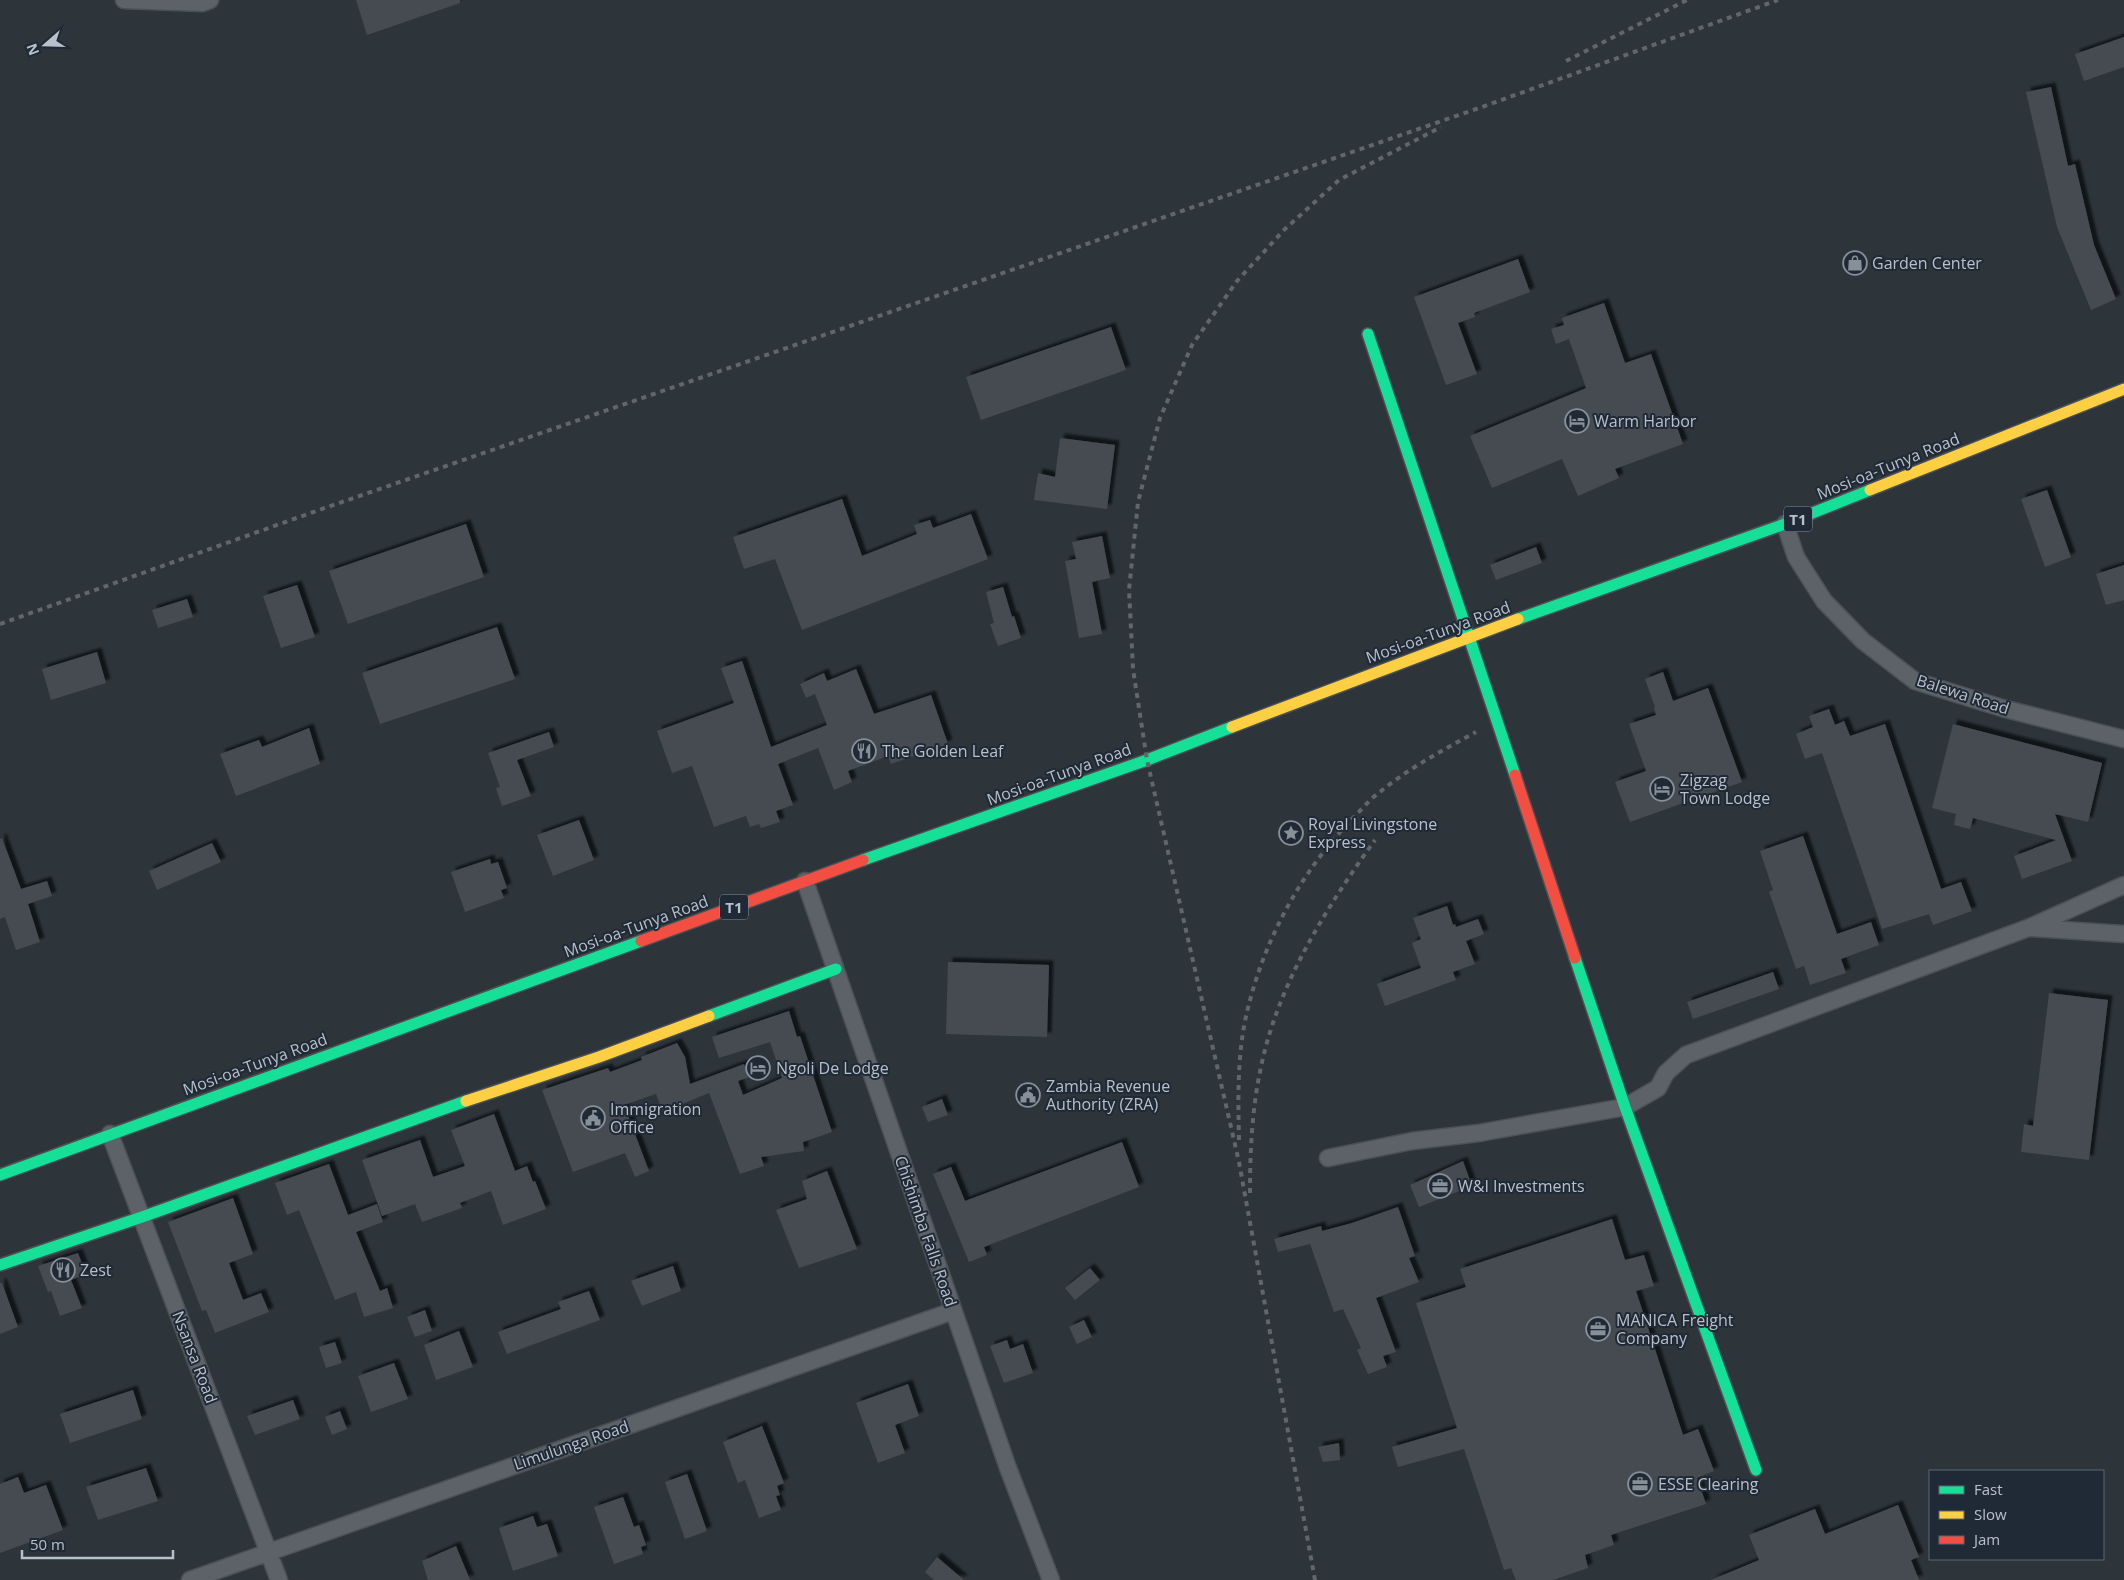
<svg xmlns="http://www.w3.org/2000/svg" width="2124" height="1580" viewBox="0 0 2124 1580" font-family="'Open Sans',sans-serif">
<style>
.building{fill:#454b51;filter:url(#shadow)}
.lines{fill:none;stroke-linecap:round;stroke-linejoin:round}
.street-casing{stroke:#4b5055;stroke-width:19}
.fast-casing{stroke:#4b5055;stroke-width:14}
.slow-casing{stroke:#4b5055;stroke-width:14}
.jam-casing{stroke:#4b5055;stroke-width:14}
.street{stroke:#5d6268;stroke-width:16}
.fast{stroke:#16e098;stroke-width:11}
.slow{stroke:#ffcf43;stroke-width:11}
.jam{stroke:#f24e42;stroke-width:11}
.rail{stroke:#61666c;stroke-width:4;stroke-dasharray:5 5;stroke-linecap:butt}
.labels{text-anchor:middle;dominant-baseline:central;stroke-width:4;stroke-linejoin:round;paint-order:stroke}
.shield{fill:#202a36;stroke:#8a939e;stroke-width:1}
.shield-label{font-size:15px;font-weight:bold;fill:#b8c0cb}
.poi-label{font-size:16px;fill:#b8c0cb;stroke:#202a36;text-anchor:start}
.street-label{font-size:16px;fill:#b8c0cb;stroke:#202a36}
</style>
<defs>
<filter id="shadow"><feDropShadow dx="4.5" dy="-4.5" stdDeviation="1" flood-color="#0009"/></filter>
</defs>
<rect width="100%" height="100%" fill="#2d343a"/>
<path class="building" d="M356,0H460V3L367,35Z
M2124,37V67L2084,81L2075,54Z
M2051,87L2068,166L2075,164L2094,245L2116,299L2091,310L2057,227L2026,92Z
M1518,259L1530,292L1474,313L1475,317L1458,323L1477,374L1446,385L1414,297Z
M1604,303L1625,363L1651,354L1683,444L1615,469L1619,478L1578,496L1562,459L1492,488L1470,436L1586,388L1569,339L1556,344L1551,329L1564,325L1562,318Z
M1111,327L1126,370L981,420L966,377Z
M1060,438L1115,445L1107,509L1034,500L1038,473L1055,477Z
M2047,490L2071,557L2045,567L2021,499Z
M842,499L862,556L917,534L914,525L930,520L933,528L971,514L988,559L802,630L775,559L744,569L733,537Z
M466,524L484,577L348,624L329,571Z
M1102,536L1110,578L1092,582L1102,634L1079,638L1065,561L1076,559L1072,542Z
M1536,547L1542,563L1496,580L1490,565Z
M2124,565V600L2106,605L2096,574Z
M297,585L315,637L281,648L263,596Z
M1003,587L1012,617L1014,616L1021,638L998,646L990,624L994,623L986,592Z
M187,599L193,617L158,628L152,610Z
M497,627L515,679L380,724L362,673Z
M97,652L106,683L51,700L42,669Z
M742,661L771,747L827,725L815,694L806,698L800,684L824,673L827,681L856,669L874,714L931,695L948,744L891,764L888,756L848,771L852,782L834,790L818,748L778,764L793,805L776,811L780,822L761,828L759,824L750,827L746,816L714,827L692,766L672,773L657,731L734,703L721,668Z
M1663,672L1673,701L1708,688L1742,782L1630,822L1615,782L1646,771L1629,724L1656,715L1654,708L1655,707L1645,679Z
M1829,709L1835,725L1844,721L1850,736L1885,724L1941,889L1961,882L1972,911L1933,925L1929,914L1882,929L1822,753L1805,759L1796,734L1813,727L1809,716Z
M1953,724L2102,763L2088,822L2055,814L2072,861L2022,879L2014,856L2056,840L1973,818L1970,829L1954,825L1956,814L1932,808Z
M309,728L320,764L236,796L220,754L259,740L262,747Z
M549,732L554,747L517,760L531,796L502,806L496,788L500,787L488,753Z
M579,820L594,860L553,876L537,835Z
M1803,836L1837,934L1871,922L1879,945L1841,959L1846,973L1810,985L1804,966L1796,969L1769,892L1773,890L1760,851Z
M2,838L21,889L47,881L52,896L28,904L40,942L16,950L5,917L0,919V839Z
M212,843L221,862L157,890L149,871Z
M490,859L491,864L498,862L507,888L501,890L504,898L465,912L451,872Z
M1447,906L1453,925L1455,924L1456,927L1478,919L1484,934L1466,941L1475,964L1453,972L1456,980L1385,1006L1377,984L1421,968L1412,943L1421,939L1413,918Z
M948,962L1049,965L1047,1037L946,1034Z
M1773,972L1779,989L1693,1019L1687,1002Z
M2049,993L2108,1000L2089,1160L2021,1152L2024,1124L2033,1126Z
M789,1011L797,1037L800,1036L832,1132L803,1142L804,1151L761,1157L764,1166L740,1174L709,1093L663,1112L656,1094L624,1105L649,1171L635,1177L625,1153L573,1172L542,1090L608,1068L610,1072L642,1060L641,1057L677,1043L685,1057L690,1084L744,1064L749,1077L738,1081L743,1095L782,1078L770,1042L719,1058L712,1037Z
M942,1099L948,1115L928,1122L922,1107Z
M494,1114L515,1171L527,1166L533,1182L535,1181L546,1209L503,1225L491,1191L460,1203L462,1208L422,1222L415,1204L382,1216L362,1160L420,1140L433,1177L465,1166L451,1130Z
M1122,1142L1139,1187L984,1247L987,1255L969,1262L933,1174L951,1167L965,1201Z
M1463,1161L1472,1186L1419,1207L1410,1185Z
M329,1164L348,1215L377,1204L383,1222L356,1232L380,1291L387,1288L393,1308L364,1317L356,1292L335,1300L299,1210L287,1215L275,1183Z
M827,1171L857,1249L799,1268L776,1210L807,1199L802,1181Z
M233,1198L253,1254L229,1263L243,1300L261,1293L269,1312L215,1333L206,1310L202,1311L168,1222Z
M1398,1207L1415,1256L1409,1258L1419,1282L1376,1298L1396,1352L1383,1356L1387,1367L1368,1374L1357,1350L1361,1348L1343,1309L1334,1312L1310,1244L1278,1252L1274,1239L1321,1226L1322,1231L1352,1223Z
M1612,1219L1625,1260L1644,1255L1654,1286L1636,1291L1683,1435L1698,1429L1714,1471L1697,1478L1706,1504L1611,1535L1614,1545L1585,1555L1588,1568L1553,1580H1516L1511,1568L1504,1570L1464,1449L1398,1467L1392,1447L1457,1428L1416,1303L1466,1287L1460,1269Z
M78,1253L86,1274L71,1280L82,1308L60,1316L51,1291L48,1292L38,1266Z
M673,1266L681,1291L642,1306L631,1281Z
M1090,1268L1100,1280L1075,1300L1065,1288Z
M0,1283H2L18,1327L0,1334Z
M589,1291L600,1320L507,1354L498,1332L561,1309L558,1302Z
M425,1310L432,1331L415,1337L407,1317Z
M1084,1320L1092,1337L1077,1344L1069,1327Z
M459,1331L473,1367L436,1380L424,1345Z
M1007,1340L1010,1349L1023,1344L1033,1373L1004,1383L990,1346Z
M335,1342L342,1363L326,1368L319,1347Z
M394,1363L408,1399L371,1412L358,1376Z
M908,1384L919,1416L895,1425L905,1453L878,1463L856,1403Z
M133,1390L142,1419L70,1443L60,1414Z
M293,1400L300,1419L255,1435L247,1416Z
M340,1411L347,1429L332,1435L325,1417Z
M762,1426L784,1483L777,1486L780,1495L776,1496L781,1510L759,1518L745,1480L738,1483L723,1442Z
M1339,1443L1340,1460L1323,1462L1318,1447Z
M146,1468L158,1501L98,1520L86,1487Z
M687,1474L707,1531L685,1539L665,1482Z
M18,1477L24,1493L46,1485L63,1530L0,1553V1484Z
M623,1497L634,1527L639,1525L646,1545L641,1547L643,1554L614,1564L594,1507Z
M1898,1505L1919,1557L1911,1560L1919,1580H1711L1759,1560L1749,1535L1815,1509L1825,1534Z
M533,1516L537,1527L547,1524L558,1556L513,1571L499,1528Z
M456,1546L470,1580H428L422,1561Z
M937,1557L964,1580H934L925,1572Z"/>
<g class="lines">
<g class="street-casing">
<path id="street" d="M124,0L202,3L210,0
M1785,524L1796,557L1824,601L1863,641L1915,681L2002,708L2124,739
M805,881L1008,1468L1051,1580
M2031,928L2124,934
M110,1134L279,1580
M1328,1158L1412,1141L1479,1133L1625,1107L1658,1088L1666,1073L1686,1055L2028,928L2124,885
M190,1580L953,1311"/>
</g>
<g class="fast-casing">
<path id="fast" d="M1368,334L1515,775
M1518,619L1785,524L1870,490
M863,860L1147,760L1232,727
M1575,958L1625,1107L1756,1470
M709,1016L836,969
M0,1175L641,941
M0,1265L142,1217L466,1101"/>
</g>
<g class="slow-casing">
<path id="slow" d="M1870,490L2124,389
M1232,727L1518,619
M466,1101L599,1057L709,1016"/>
</g>
<g class="jam-casing">
<path id="jam" d="M1515,775L1575,958
M641,941L863,860"/>
</g>
<use href="#street" class="street"/>
<use href="#fast" class="fast"/>
<use href="#slow" class="slow"/>
<use href="#jam" class="jam"/>
<path class="rail" d="M1566,61L1687,0
M0,624L319,510L1482,107L1778,0
M1239,1140C1238,1096 1237,1051 1248,1008C1266,935 1303,869 1355,816C1363,808 1371,798 1380,792C1409,768 1443,750 1476,732
M1250,1193C1250,1151 1252,1108 1261,1067C1278,984 1326,908 1375,840
M1315,1580L1239,1162L1147,760L1133,669L1129,590L1138,502L1160,418L1192,345L1237,281L1284,230L1339,180L1441,127"/>
</g>
<defs>
<g id="shop-ring" transform="scale(1.25)"><circle r="9.5" fill="#202a36" stroke="#878f98" stroke-width="1.5"/><path d="M-5-2.5h2.3a2.7 3.5 0 0 1 5.4 0H5L5.5 6h-11ZM-1.5-2.5h3a1.5 2.3 0 0 0-3 0Z" fill="#878f98"/></g>
<g id="hotel-ring" transform="scale(1.25)"><circle r="9.5" fill="#202a36" stroke="#878f98" stroke-width="1.5"/><path d="M-6-4.5h1.5V1H6V5H4.5V3h-9V5H-6ZM-4 0a1.8 1.8 0 1 1 3.6 0ZM.5 0V-2.5h3Q6-2.5 6 0Z" fill="#878f98"/></g>
<g id="restaurant-ring" transform="scale(1.25)"><circle r="9.5" fill="#202a36" stroke="#878f98" stroke-width="1.5"/><path d="M-5-6h1v4h1v-4h1v4h1v-4h1v5L-1.5 .5V6h-2V.5L-5-1ZM5-6V6H3V1.5H1.5Q1.5-4 5-6Z" fill="#878f98"/></g>
<g id="sight-ring" transform="scale(1.25)"><circle r="9.5" fill="#202a36" stroke="#878f98" stroke-width="1.5"/><path d="M0-6L1.8-2.2L6-1.7L2.9 1.2L3.7 5.4L0 3.3L-3.7 5.4L-2.9 1.2L-6-1.7L-1.8-2.2Z" fill="#878f98"/></g>
<g id="civic-ring" transform="scale(1.25)"><circle r="9.5" fill="#202a36" stroke="#878f98" stroke-width="1.5"/><path d="M-.6-6.5H3V-4.5H.6V-3L4-1V1h2V6H-6V1h2V-1L-.6-3ZM-1.2 2.5V6h2.4V2.5Z" fill="#878f98"/></g>
<g id="office-ring" transform="scale(1.25)"><circle r="9.5" fill="#202a36" stroke="#878f98" stroke-width="1.5"/><path d="M-6-3h4V-5.5h4V-3h4V5H-6ZM-1-4.5V-3h2v-1.5ZM-6 0V1H6V0Z" fill="#878f98"/></g>
</defs>
<g fill-rule="evenodd">
<use href="#shop-ring" x="1855" y="263"/>
<use href="#hotel-ring" x="1577" y="421"/>
<use href="#restaurant-ring" x="864" y="751"/>
<use href="#hotel-ring" x="1662" y="789"/>
<use href="#sight-ring" x="1291" y="833"/>
<use href="#hotel-ring" x="758" y="1068"/>
<use href="#civic-ring" x="1028" y="1095"/>
<use href="#civic-ring" x="593" y="1118"/>
<use href="#office-ring" x="1440" y="1186"/>
<use href="#restaurant-ring" x="63" y="1270"/>
<use href="#office-ring" x="1598" y="1329"/>
<use href="#office-ring" x="1640" y="1484"/>
</g>
<g class="labels">
<g class="shield">
<rect x="1784" y="506.5" width="28" height="25" rx="4"/>
<rect x="720" y="894.5" width="28" height="25" rx="4"/>
</g>
<g class="shield-label">
<text x="1798" y="519">T1</text>
<text x="734" y="907">T1</text>
</g>
<g class="poi-label">
<text x="1872" y="263">Garden Center</text>
<text x="1594" y="421">Warm Harbor</text>
<text x="882" y="751">The Golden Leaf</text>
<text x="1680" y="780">Zigzag<tspan x="1680" dy="18">Town Lodge</tspan></text>
<text x="1308" y="824">Royal Livingstone<tspan x="1308" dy="18">Express</tspan></text>
<text x="776" y="1068">Ngoli De Lodge</text>
<text x="1046" y="1086">Zambia Revenue<tspan x="1046" dy="18">Authority (ZRA)</tspan></text>
<text x="610" y="1109">Immigration<tspan x="610" dy="18">Office</tspan></text>
<text x="1458" y="1186">W&amp;I Investments</text>
<text x="80" y="1270">Zest</text>
<text x="1616" y="1320">MANICA Freight<tspan x="1616" dy="18">Company</tspan></text>
<text x="1658" y="1484">ESSE Clearing</text>
</g>
<g class="street-label">
<text transform="translate(1888 466) rotate(-22)">Mosi-oa-Tunya Road</text>
<text transform="translate(1438 632) rotate(-20)">Mosi-oa-Tunya Road</text>
<text transform="translate(1963 694) rotate(18)">Balewa Road</text>
<text transform="translate(1059 774) rotate(-20)">Mosi-oa-Tunya Road</text>
<text transform="translate(636 926) rotate(-20)">Mosi-oa-Tunya Road</text>
<text transform="translate(255 1064) rotate(-20)">Mosi-oa-Tunya Road</text>
<text transform="translate(926 1231) rotate(71)">Chishimba Falls Road</text>
<text transform="translate(195 1357) rotate(69)">Nsansa Road</text>
<text transform="translate(571 1445) rotate(-19)">Limulunga Road</text>
</g>
</g>
<rect x="1929" y="1470" width="175" height="90" fill="#202a36" stroke="#5d6672"/>
<rect x="1939" y="1486" width="25" height="8" fill="#16e098" stroke="#5d6672"/>
<text x="1974" y="1495" font-size="15" fill="#b8c0cb">Fast</text>
<rect x="1939" y="1511" width="25" height="8" fill="#ffcf43" stroke="#5d6672"/>
<text x="1974" y="1520" font-size="15" fill="#b8c0cb">Slow</text>
<rect x="1939" y="1536" width="25" height="8" fill="#f24e42" stroke="#5d6672"/>
<text x="1974" y="1545" font-size="15" fill="#b8c0cb">Jam</text>
<g transform="translate(45 45) rotate(250)" stroke="#202a36" stroke-width="4" paint-order="stroke">
<path d="M0-4L9 19L0 12L-9 19Z" fill="#b8c0cb"/>
<text y="-8" font-size="14" font-weight="bold" text-anchor="middle" fill="#b8c0cb">N</text>
</g>
<path d="M22 1550v8h151v-8" fill="none" stroke="#b8c0cb" stroke-width="2.5"/>
<text x="30" y="1550" font-size="15" fill="#b8c0cb" stroke="#202a36" stroke-width="4" paint-order="stroke">50 m</text>
</svg>
